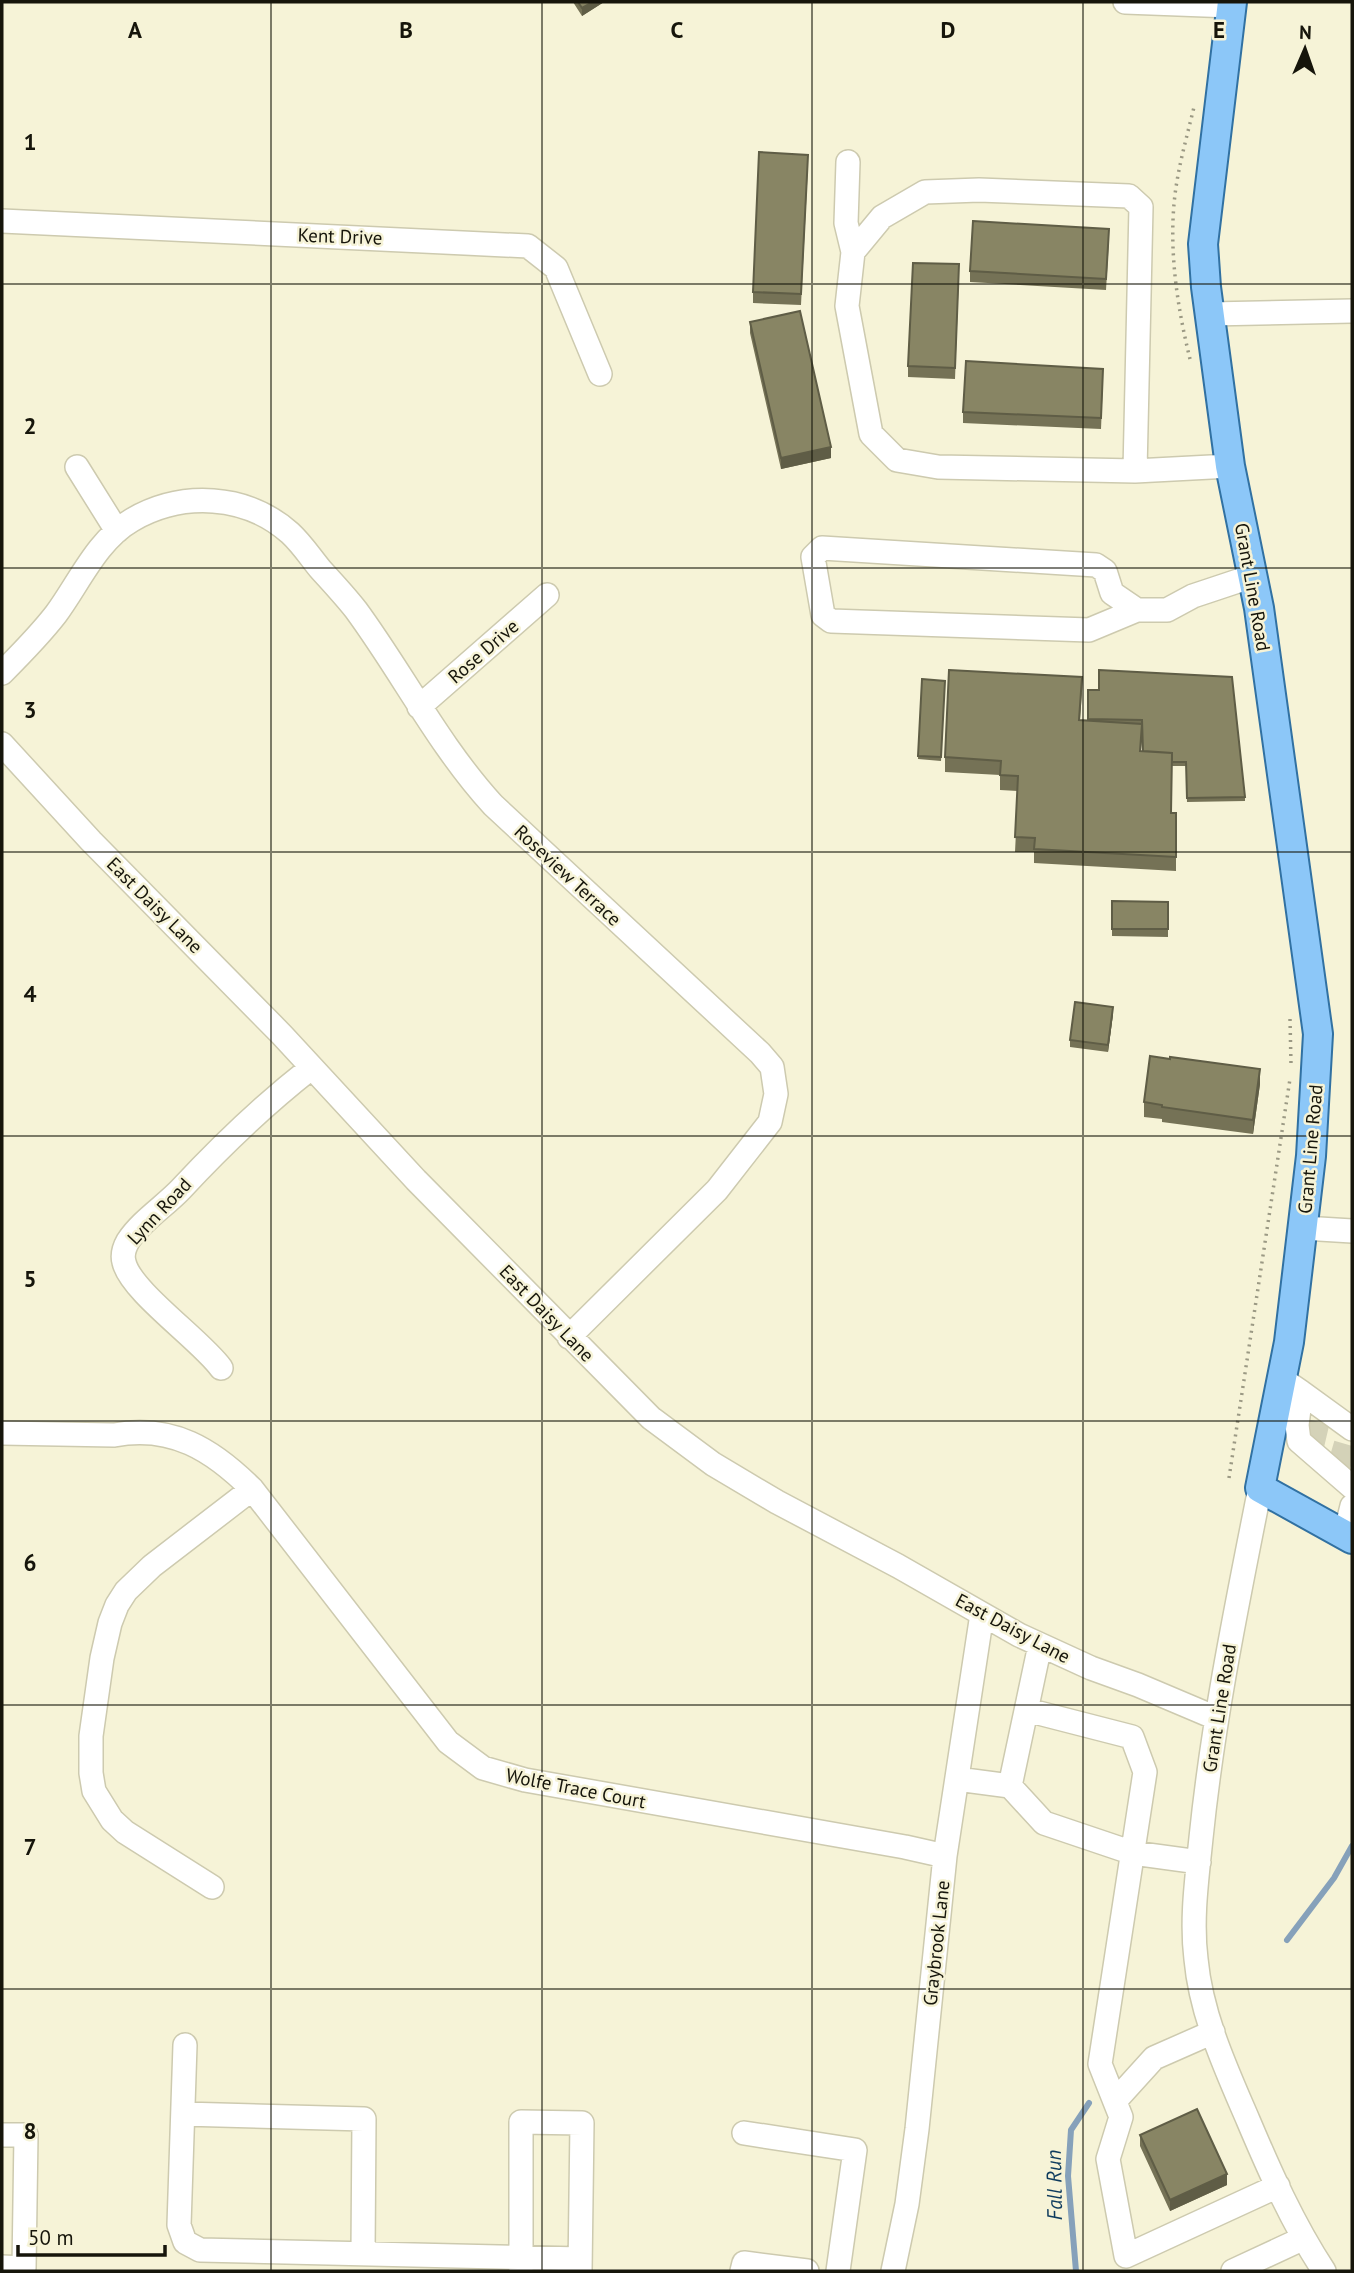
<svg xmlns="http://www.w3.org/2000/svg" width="1354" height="2273" viewBox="0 0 1354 2273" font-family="'PT Sans',sans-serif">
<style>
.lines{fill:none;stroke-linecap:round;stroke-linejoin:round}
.stream{stroke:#86a1ba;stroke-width:6}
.minor-tunnel{stroke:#d4d2b8;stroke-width:23;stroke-dasharray:23 11;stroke-linecap:butt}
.minor-casing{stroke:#cdcaaf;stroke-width:26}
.major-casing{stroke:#3171a2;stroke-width:32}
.path{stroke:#9b9984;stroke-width:3.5;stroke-dasharray:2 5;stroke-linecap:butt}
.minor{stroke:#fff;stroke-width:23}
.major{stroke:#8cc7f8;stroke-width:28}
.wall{fill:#757256;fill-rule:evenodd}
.shaded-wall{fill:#5f5d46}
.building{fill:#888564;stroke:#5f5d46;stroke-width:2}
.grid{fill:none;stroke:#16150b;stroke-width:2;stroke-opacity:0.55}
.labels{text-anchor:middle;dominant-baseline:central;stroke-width:5;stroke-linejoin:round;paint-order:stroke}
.street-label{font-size:19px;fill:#16150b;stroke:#f6f3d7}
.water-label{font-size:21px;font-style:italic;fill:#0e3b5d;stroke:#f6f3d7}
.grid-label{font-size:23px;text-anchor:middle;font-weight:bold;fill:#16150b;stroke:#f6f3d7;stroke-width:5;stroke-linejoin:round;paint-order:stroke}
</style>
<rect width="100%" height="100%" fill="#f6f3d7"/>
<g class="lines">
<path class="stream" d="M1287,1940L1334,1878L1352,1846
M1076,2271L1068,2176L1071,2130L1089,2103"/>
<path class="minor-tunnel" d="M1313,1444L1320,1414
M1339,1466L1348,1435"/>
<g class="minor-casing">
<path id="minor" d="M1125,2L1231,6
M848,162L846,223L853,252
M2,221L528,246L556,268L600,374
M1210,314L1352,311
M77,467L117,531
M1135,471L1141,207L1129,196L979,190L925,192L882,217L853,252L847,306L871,434L897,460L938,467L1135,471L1230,466
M1137,610L1112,593L1105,571L1096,565L822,548L813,557L823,615L831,621L1089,630L1137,610H1167L1193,596L1253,576
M2,673C21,654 39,636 56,614C79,583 97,540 132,520C182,491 246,494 290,533C302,544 311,558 321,570C333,583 345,596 356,610C403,674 439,746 493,805L760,1053L772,1067L776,1094L770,1122L717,1190L569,1337
M419,707L547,595
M2,744L91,841L282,1035L416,1180L651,1418L713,1464L777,1502L898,1566L1019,1635L1091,1668L1138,1685L1216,1718
M1303,1228L1352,1231
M221,1368C202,1341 130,1291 124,1262C122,1255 124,1248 128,1241C141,1221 165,1206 181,1189C221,1146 265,1104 311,1068
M1282,1379L1301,1392L1297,1425L1299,1441L1352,1487
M1301,1392L1352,1429
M2,1433L114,1435C172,1424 213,1450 252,1489L448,1742L483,1768L525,1780L905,1847L945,1856
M1260,1488C1237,1604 1213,1720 1201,1838C1197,1878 1191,1919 1196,1959C1201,2015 1226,2069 1248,2120C1270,2172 1293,2224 1324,2271
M1345,1535L1352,1506
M1027,1710L1132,1737L1145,1772L1100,2064L1121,2117L1108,2159L1126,2256L1278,2186
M957,1779L1010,1786L1040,1645
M1010,1786L1044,1823L1133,1853L1199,1862
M212,1887L125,1832L112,1820L94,1791L91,1773V1736L102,1658L110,1623L117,1605L126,1591L152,1566L252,1489
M185,2045L179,2225L185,2242L200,2250L580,2259
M1115,2101L1154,2058L1213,2032
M183,2114L364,2119L363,2253
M744,2133L855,2150L838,2271
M2,2135H26L24,2268L2,2267
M521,2271V2122L582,2123L580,2271
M742,2271L744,2263L807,2271
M893,2271L907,2204L917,2129L945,1856L982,1614
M1233,2271L1304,2238"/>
</g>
<g class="major-casing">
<path id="major" d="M1232,2L1203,244L1206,287L1230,466L1259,608L1318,1034L1311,1156L1289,1342L1260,1488L1352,1539"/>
</g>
<path class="path" d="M1190,359C1176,302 1167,239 1177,181C1181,157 1188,132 1194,107
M1290,1019L1291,1064
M1229,1478L1290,1079"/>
<use href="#minor" class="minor"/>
<use href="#major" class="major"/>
</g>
<path class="wall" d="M573,2H604L582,16Z
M808,166L801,305L753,303V292Z
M1109,240L1106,290L970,282V271Z
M959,275L955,379L908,377V366Z
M750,322L831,458L781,469L750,333Z
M1103,380L1101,429L963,423V412Z
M1099,670L1245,797V801L1187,802L1186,766H1172L1171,813H1176V871L1034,863V852H1015L1018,791L1000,790V775L945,772V757L1082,692L1080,720L1088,721V690H1099ZM1125,723L1142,724L1143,751H1141L1142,739Z
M922,679L945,681L941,761L918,759Z
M1112,901L1168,902V937L1112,936Z
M1113,1014L1108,1052L1070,1047V1040Z
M1260,1084L1253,1134L1162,1122V1119L1144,1117V1102Z
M1140,2135L1227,2185L1170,2211L1140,2146Z"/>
<path class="shaded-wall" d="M593,2H604L582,16V8Z
M831,447V458L781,469V458Z
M1113,1007V1014L1108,1052V1045Z
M1260,1069V1084L1253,1134V1120Z
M1227,2174V2185L1170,2211V2200Z"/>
<path class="building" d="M578,2H593L582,8Z
M759,152L808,155L801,294L753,292Z
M973,221L1109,229L1106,279L970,271Z
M913,263L959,264L955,368L908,366Z
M800,311L831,447L781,458L750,322Z
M966,361L1103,369L1101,418L963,412Z
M949,670L1082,677L1079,720L1142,724L1140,751L1172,753L1171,813H1176V857L1034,849L1035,838L1015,837L1018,776L1000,775L1001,761L945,757Z
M1099,670L1232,677L1245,797L1187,798L1186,762H1172V753L1143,751L1142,720L1088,719V690H1099Z
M922,679L945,681L941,757L918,756Z
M1112,901L1168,902V929H1112Z
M1075,1002L1113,1007L1108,1045L1070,1040Z
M1150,1056L1170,1059V1057L1260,1069L1253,1120L1162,1107V1105L1144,1102Z
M1197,2109L1227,2174L1170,2200L1140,2135Z"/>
<path class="grid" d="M271,2V2271M542,2V2271M812,2V2271M1083,2V2271M2,284H1352M2,568H1352M2,852H1352M2,1136H1352M2,1421H1352M2,1705H1352M2,1989H1352"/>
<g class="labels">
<g class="street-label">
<text transform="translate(340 236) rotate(2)">Kent Drive</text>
<text transform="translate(1253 587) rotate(80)">Grant Line Road</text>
<text transform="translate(483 651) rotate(-41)">Rose Drive</text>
<text transform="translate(568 875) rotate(43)">Roseview Terrace</text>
<text transform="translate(155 905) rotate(45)">East Daisy Lane</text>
<text transform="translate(1310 1149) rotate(-85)">Grant Line Road</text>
<text transform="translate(159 1211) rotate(-47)">Lynn Road</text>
<text transform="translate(547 1313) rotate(46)">East Daisy Lane</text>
<text transform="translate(1013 1628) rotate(28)">East Daisy Lane</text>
<text transform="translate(1219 1708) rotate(-81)">Grant Line Road</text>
<text transform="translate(576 1788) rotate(11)">Wolfe Trace Court</text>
<text transform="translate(936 1943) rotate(-84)">Graybrook Lane</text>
</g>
<g class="water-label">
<text transform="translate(1054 2185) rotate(-91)">Fall Run</text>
</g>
</g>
<g class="grid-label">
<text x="135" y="38">A</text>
<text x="406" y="38">B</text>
<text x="677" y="38">C</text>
<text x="948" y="38">D</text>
<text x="1219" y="38">E</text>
<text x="30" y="150">1</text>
<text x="30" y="434">2</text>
<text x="30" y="718">3</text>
<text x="30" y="1002">4</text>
<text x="30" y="1287">5</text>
<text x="30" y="1571">6</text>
<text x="30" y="1855">7</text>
<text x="30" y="2139">8</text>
</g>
<rect width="1354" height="2273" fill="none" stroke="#16150b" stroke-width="7"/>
<g transform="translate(1305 49) rotate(2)" stroke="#f6f3d7" stroke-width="5" paint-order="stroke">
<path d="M0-5L12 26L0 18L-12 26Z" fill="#16150b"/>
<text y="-10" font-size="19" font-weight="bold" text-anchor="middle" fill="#16150b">N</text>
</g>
<path d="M18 2245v10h147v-10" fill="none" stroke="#16150b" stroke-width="3.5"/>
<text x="28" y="2245" font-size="21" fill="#16150b" stroke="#f6f3d7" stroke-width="5" paint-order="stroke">50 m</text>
</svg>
